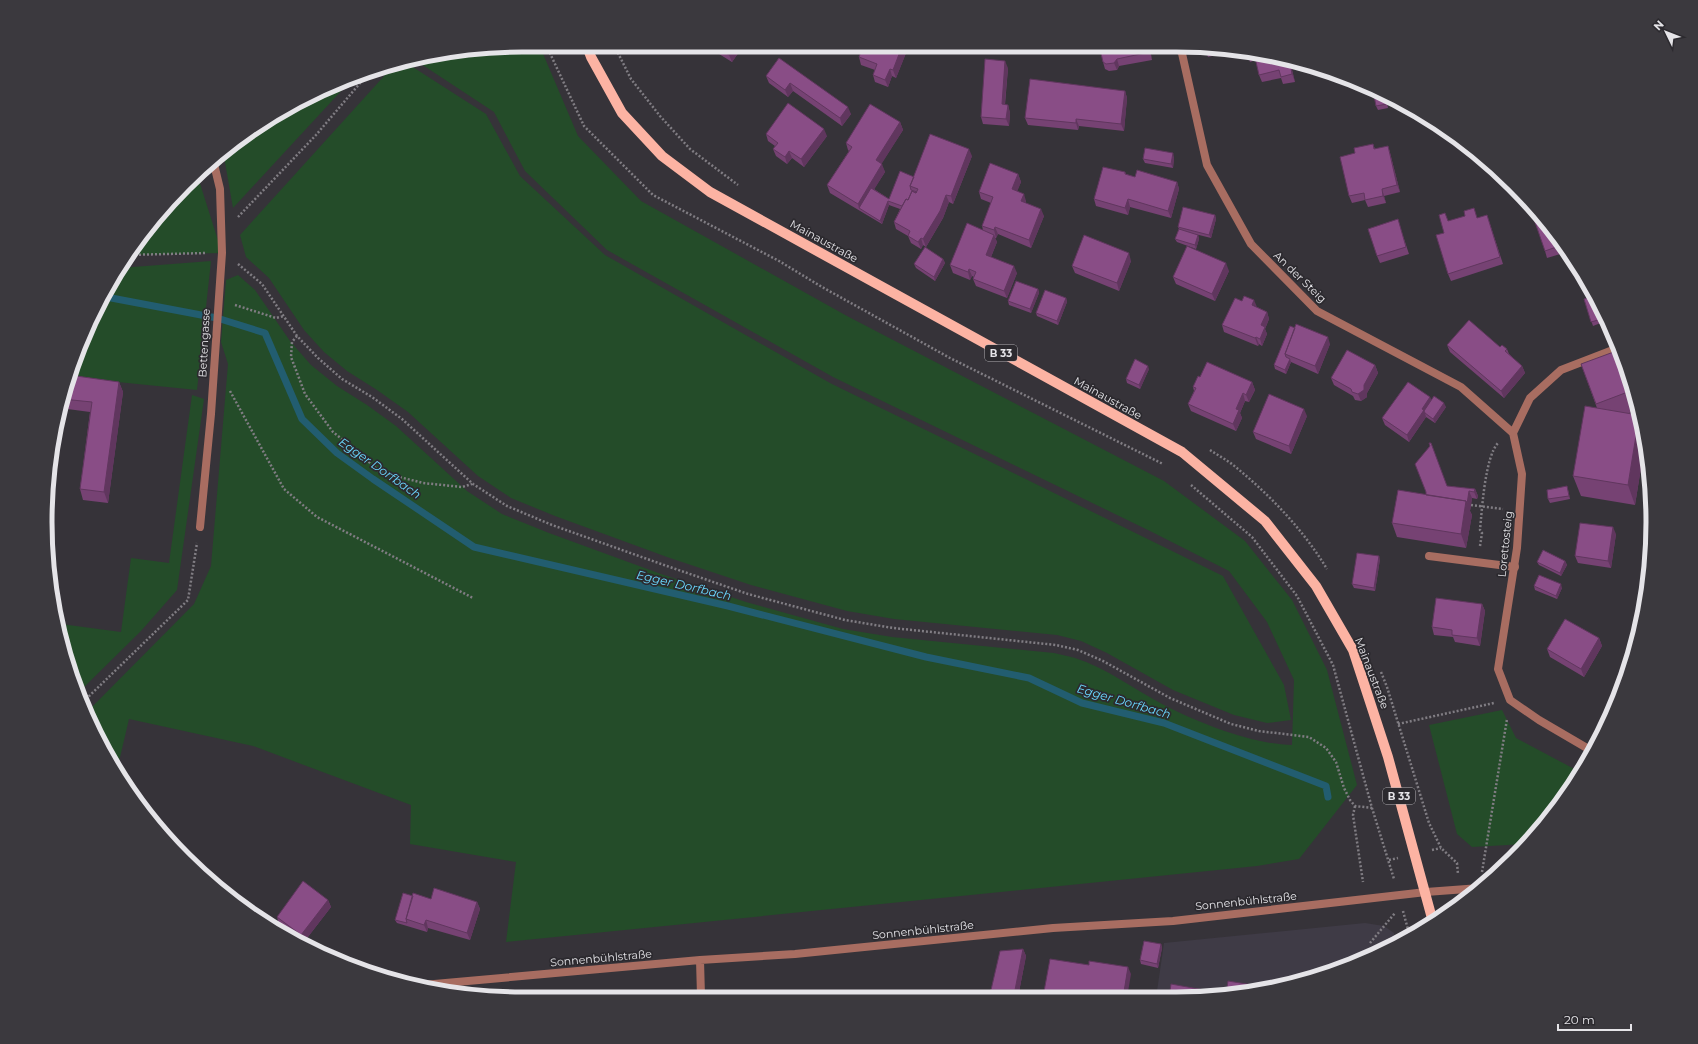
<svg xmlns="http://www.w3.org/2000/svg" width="1698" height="1044" viewBox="0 0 1698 1044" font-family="Montserrat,sans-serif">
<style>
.built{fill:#3f3b46}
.green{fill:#244c29}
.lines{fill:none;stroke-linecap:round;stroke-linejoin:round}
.stream{stroke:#225d70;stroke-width:7}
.path{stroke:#807d83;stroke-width:2.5;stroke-dasharray:2 2;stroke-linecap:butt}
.lane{stroke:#a86d61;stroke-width:8}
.street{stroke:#a86d61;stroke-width:8}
.primary{stroke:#fcb3a3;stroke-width:10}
.wall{fill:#764273}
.shaded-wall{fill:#60365e}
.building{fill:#894d86;stroke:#60365e}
.labels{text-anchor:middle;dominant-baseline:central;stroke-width:3.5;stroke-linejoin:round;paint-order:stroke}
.shield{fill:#2c2a2f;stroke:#aeacb0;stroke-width:1}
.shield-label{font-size:10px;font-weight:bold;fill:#e5e4e8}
.street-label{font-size:11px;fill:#e5e4e8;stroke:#2c2a2f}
.water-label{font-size:12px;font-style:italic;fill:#6ad8fe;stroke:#2c2a2f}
.rim{fill:none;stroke:#e5e4e8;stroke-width:5}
</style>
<rect width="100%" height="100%" fill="#363339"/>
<path class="built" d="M1365,923L1384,926L1394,933L1396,943L1329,974L1207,998H1156L1164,943Z"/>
<path class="green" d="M460,49H541L578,136L641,201L847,316L1164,481L1245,541L1292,600L1327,670L1357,785L1299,859L1257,866L506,942L516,862L410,844L411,805L253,746L129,719L117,770L88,711L194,604L211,566L228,364L221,342L226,280L238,275L255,290L290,341L311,365L337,386L367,405L396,426L467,491L502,514L549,533L661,574L746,602L843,629L892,637L1054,653C1061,655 1069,656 1075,658C1107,668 1135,690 1164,705C1201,724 1252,744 1292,745L1294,680L1267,622L1229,571L1152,532L833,377L607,250L525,171L494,112L415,60Z
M405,62L486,114L520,176L605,255L830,383L1223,576L1284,685L1291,720L1267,723L1234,715L1173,690L1107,653L1081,641L1057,635L894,619L847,611L751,585L667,557L555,516L511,498L478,476L408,412L377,390L347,371L324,352L304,330L269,278L246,257L240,235L395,64Z
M355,76L233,208L223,151L232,143L311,94Z
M197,174L222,253L127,255L185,185Z
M211,261L197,390L68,377L70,369L120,268Z
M192,395L204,399L177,590L141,631L79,692L70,675L60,630L61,624L121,632L131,558L169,563Z
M1502,710L1516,738L1580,772L1555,812L1525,844L1472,847L1457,834L1429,725Z"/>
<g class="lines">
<path class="stream" d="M106,297L217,318L265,333L302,419L337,453L373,479L474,547L728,606L926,657L1029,678L1082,703L1164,723L1326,786L1328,797"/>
<path class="path" d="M548,49L584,126L653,195L779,261L822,287L950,358L1163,464
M616,49L631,79L660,116L690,149L738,185
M238,217L316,135L372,69
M127,255L207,253
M238,264L262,284L297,336L318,358L342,379L372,397L402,419L473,484L507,506L552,525L664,565L748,594L845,620L893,628L1056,645L1078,650L1103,661L1170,698L1231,724L1259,731L1309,737L1326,748L1336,762L1344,788L1350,800L1355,806L1372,808
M235,305L276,318L284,316
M297,336L292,342L291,357L305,394L333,432L356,450L380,472L423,483L462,487L472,484
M230,391L284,489L317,517L473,598
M1210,450C1219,456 1229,461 1238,469C1272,497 1304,531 1327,569
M1191,485L1252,537L1297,596L1333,665L1372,808L1394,879
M1471,505L1503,509
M1480,546L1482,533L1480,530C1482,509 1485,457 1498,443
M1381,672L1387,687L1429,823L1441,848L1457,863L1458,874
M83,702L188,600L197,543
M1398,724L1494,703
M1355,806L1353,815L1363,882
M1432,850L1441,848
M1389,860L1398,858
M1482,872L1507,719
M1403,911L1410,937
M1370,943L1395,913
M547,992L556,995"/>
<path class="lane" d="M1429,556L1515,567"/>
<path class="street" d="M1181,49L1207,165L1251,244L1317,311L1461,387L1513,433
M200,527L211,414L222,253L220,189L213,160
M1592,751L1539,720L1510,700L1498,669L1517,548L1522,474L1513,433L1530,398L1561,370L1618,348
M700,960L701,996
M423,985L700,960L795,954L1053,928L1173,921L1426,892L1480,888"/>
<path class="primary" d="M588,49L591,57L622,113L662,156L710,192L1182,452L1265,521L1316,586L1353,650L1388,757L1433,922"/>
</g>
<path class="wall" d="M711,49H741L732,62Z
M817,49H829L826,54Z
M1100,49H1150L1152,60L1119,66L1117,70L1109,71L1105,69L1103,62Z
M1205,49H1233V51L1208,57Z
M1247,51L1294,64L1291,66L1295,82L1283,84L1281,78L1262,82L1259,75L1256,60L1250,62Z
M906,53L896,78L892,76L888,87L875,82L873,75L875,70L861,65L859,57Z
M779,58L851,114L842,126L793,91L788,97L769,83L766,76Z
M1008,68L1005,105H1008L1010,113L1009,126L983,124L981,117Z
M1373,90L1386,97L1388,108L1378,110L1376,106Z
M1125,91L1127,98L1124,131L1079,126L1078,130L1028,125L1025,118Z
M1393,101L1399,105L1394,106Z
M900,122L903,130L881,164L885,172L874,189L889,199L914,177L972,156L953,204L949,202L943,218L926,247L923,245L921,249L911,243L908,236L896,229L894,222L900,209L889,205L882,224L830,193L827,185L849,151L848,150L846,143Z
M766,134L827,136L804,167L792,158L787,164L776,156L773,149L775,146L768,141Z
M1373,144L1375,149L1388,146L1390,153L1400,192L1384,196L1386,203L1368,207L1365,200L1352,203L1349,196L1355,153Z
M1174,157L1173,168L1145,163L1143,159Z
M1125,172L1126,174L1135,177L1177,182L1179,189L1171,218L1130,207L1128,215L1096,206L1094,199Z
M1018,174L1021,182L1017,191L1026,201L1025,203L1044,216L1031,248L998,234L996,238H995L997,242L991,257L1017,273L1007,298L976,286L973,279L974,277L972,276L970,280L953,273L950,265L983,230L982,226L991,203L981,199L979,192Z
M1534,207L1567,252L1547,258L1545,251Z
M1215,215L1216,219L1211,238L1195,234L1198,235L1199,239L1196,249L1177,242L1175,239L1179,229L1178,227Z
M1487,215L1503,264L1451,281L1448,274L1444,233Z
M1400,227L1409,254L1380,263L1377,256Z
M943,259L945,263L935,281L916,268L914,264Z
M1131,261L1119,291L1075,273L1072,266Z
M1229,271L1215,301L1176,284L1173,277Z
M1038,289L1039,293L1031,313L1009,305L1008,301Z
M1595,296L1606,321L1593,326L1584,299Z
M1066,298L1067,302L1058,325L1037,316L1036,313Z
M1257,307L1267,312L1269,319L1265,329L1267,334L1262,346L1259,344L1258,346L1224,332L1222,325Z
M1290,326L1330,344L1318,374L1291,362L1286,374L1275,369L1274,365Z
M1447,345L1500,347L1507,349L1509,354L1522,366L1525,373L1504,398L1450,352Z
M1581,364L1628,368L1637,410L1629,413L1638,415L1645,443L1635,505L1581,496L1573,476L1597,408Z
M1375,365L1378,373L1367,393V397L1361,401L1355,400L1353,396L1334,385L1331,378Z
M1149,369L1140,389L1127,383L1126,379Z
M69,375L119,382L123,392L108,503L83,500L80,489L90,412L60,408Z
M1200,377L1252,382L1255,390L1249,402L1245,401L1240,413L1242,418L1236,431L1191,411L1188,404L1194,391L1193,387Z
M1430,397L1431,401L1446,407L1435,423L1426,417L1409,442L1385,425L1382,418Z
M1307,416L1291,454L1256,439L1253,432Z
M1447,486L1475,489L1478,496L1477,499L1472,498L1470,511L1472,515L1466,548L1397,537L1392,523L1426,495Z
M1568,490L1570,499L1550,503L1548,499Z
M1616,534L1611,568L1578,563L1575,556Z
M1380,559L1375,591L1354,588L1352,584Z
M1565,561L1567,565L1561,576L1539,565L1537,562Z
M1534,586L1562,588L1557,599L1535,590Z
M1482,604L1485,611L1480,646L1455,642L1453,637L1434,635L1432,627Z
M1599,638L1602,646L1584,677L1550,657L1547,649Z
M413,896L431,899L477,902L480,909L470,940L428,928L427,932L397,923L395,920Z
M328,900L331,907L304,942L279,924L277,917Z
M1161,944L1162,948L1158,968L1141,964L1140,960Z
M1023,949L1026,956L1018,997H961L993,993L991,990Z"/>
<path class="shaded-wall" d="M733,49H741L732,62L729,55Z
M825,49H829L826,54L825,50Z
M901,49H904L906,53L896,78L893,70Z
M1149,49H1150L1152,60L1150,52Z
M1117,59L1119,66L1117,70L1114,63Z
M1005,61L1008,68L1004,112L1002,104Z
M1290,63L1294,64L1291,66L1295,82L1292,74Z
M890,69L892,76L888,87L885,80Z
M790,83L793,91L788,97L785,90Z
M1125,91L1127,98L1124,131L1121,124Z
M1008,105L1010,113L1009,126L1006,119Z
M848,107L851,114L842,126L840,118Z
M1076,119L1079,126L1078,130L1076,123Z
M900,122L903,130L879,168L876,160Z
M824,129L827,136L804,167L801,159Z
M1388,146L1390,153L1400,192L1397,185Z
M969,149L972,156L953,204L951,196Z
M789,151L792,158L787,164L785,157Z
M1173,153L1174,157L1173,168L1171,164Z
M882,164L885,172L862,209L859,208L858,204Z
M1018,174L1021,182L1015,197L1012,189Z
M1177,182L1179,189L1171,218L1168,211Z
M1382,189L1386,203L1383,196Z
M1024,194L1026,201L1023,208L1021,201Z
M946,195L949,202L943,218L926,247L923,239Z
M1128,199L1130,207L1128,215L1125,208Z
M888,201L889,205L882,224L880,221Z
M1041,209L1044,216L1031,248L1029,240Z
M1215,215L1216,219L1211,238L1209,235Z
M995,227L998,234L996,238L994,230Z
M994,235L997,242L989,262L986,255Z
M1198,235L1199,239L1196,249L1195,245Z
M921,238L923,245L921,249L918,242Z
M1129,253L1131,261L1119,291L1117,283Z
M943,259L945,263L935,281L934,277Z
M1226,263L1229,271L1215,301L1212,294Z
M1014,266L1017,273L1007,298L1004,291Z
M969,269L972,276L970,280L968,272Z
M1038,289L1039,293L1031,313L1030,309Z
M1066,298L1067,302L1058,325L1057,321Z
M1254,300L1257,307L1252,305Z
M1267,312L1269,319L1265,329L1267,334L1262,346L1260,339L1261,325Z
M1256,337L1259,344L1258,346L1255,338Z
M1328,337L1330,344L1318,374L1315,366Z
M1290,359L1291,362L1286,374L1285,370Z
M1375,365L1378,373L1367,393V397L1361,401L1358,394L1364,385Z
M1148,366L1149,369L1140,389L1139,385Z
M1522,366L1525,373L1504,398L1501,391Z
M119,382L123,392L108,503L104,492Z
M1252,382L1255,390L1249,402L1246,395Z
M1243,393L1245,401L1240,413L1242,418L1236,431L1233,424L1236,409Z
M1430,397L1433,405L1425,413L1426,417L1409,442L1407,435L1422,409Z
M1444,403L1446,407L1435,423L1433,419Z
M1304,409L1307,416L1291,454L1289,446Z
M1639,417L1645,443L1635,505L1628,485Z
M1475,489L1478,496L1477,499L1474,492Z
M1469,491L1472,498L1470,511L1472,515L1466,548L1461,534L1466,501Z
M1613,527L1616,534L1611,568L1608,561Z
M1379,556L1380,559L1375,591L1374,588Z
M1565,561L1567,565L1561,576L1560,573Z
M1561,584L1562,588L1557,599L1556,596Z
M1482,604L1485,611L1480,646L1477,638Z
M1599,638L1602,646L1584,677L1581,669Z
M181,848L184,856V859L183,857Z
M328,900L331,907L304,942L301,935Z
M477,902L480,909L470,940L467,933Z
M426,920L428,928L427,932L424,925Z
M1161,944L1162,948L1158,968L1157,964Z
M1023,949L1026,956L1018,997L1015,990Z
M1128,967L1131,974L1127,998H1123Z"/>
<path class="building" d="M720,49H733L729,55Z
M862,49H901L893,70L890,69L885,80L873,75L877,64L859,57Z
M1100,49H1149L1150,52L1117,59L1114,63L1106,64L1103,62Z
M1247,51L1253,53L1247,54Z
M1254,53L1290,63L1292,74L1281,77L1279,70L1259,75Z
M779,58L848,107L840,118L790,83L785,90L766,76Z
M985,59L1005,61L1002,104L1008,105L1006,119L981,117Z
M1030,79L1125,91L1121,124L1076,119V123L1025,118Z
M1373,90L1385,97L1387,104L1376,106Z
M788,103L824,129L801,159L789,151L785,157L773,149L778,143L766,134Z
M870,104L900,122L876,160L882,164L858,204L827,185L852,147L846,143Z
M930,134L969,149L951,196L946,195L940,211L923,239L921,238L918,242L908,236L910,231L894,222L906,199L908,200L912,191L916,193L918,189L910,186Z
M1373,144L1374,149L1388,146L1397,185L1382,189L1383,196L1365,200L1364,193L1349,196L1340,157L1355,153L1354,148Z
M1145,148L1173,153L1171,164L1143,159Z
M990,163L1018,174L1012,189L1024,194L1021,201L1041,209L1029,240L995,227L994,230L982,226L993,197L979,192Z
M1103,167L1125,172V174L1135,177L1137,170L1177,182L1168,211L1128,199L1125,208L1094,199Z
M900,171L914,177L910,186L911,190L917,192L916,193L912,191L908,200L906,199L902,206L888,201L880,221L859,208L871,188L889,199Z
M1528,202L1534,207L1562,245L1545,251Z
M1183,207L1215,215L1209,235L1178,227Z
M1474,208L1477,218L1487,215L1500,257L1448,274L1436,235L1444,233L1439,215L1445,213L1448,221L1465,216L1464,211Z
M1398,219L1406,247L1377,256L1368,229Z
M967,223L994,235L986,255L1014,266L1004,291L973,279L976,272L969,269L968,272L950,265Z
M1179,229L1198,235L1195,245L1175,239Z
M1084,235L1129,253L1117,283L1072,266Z
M1187,246L1226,263L1212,294L1173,277Z
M925,247L943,259L934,277L914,264Z
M1016,281L1038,289L1030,309L1008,301Z
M1045,290L1066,298L1057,321L1036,313Z
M1244,296L1254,300L1252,305L1267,312L1261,325L1265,327L1260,339L1256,337L1255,338L1222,325L1235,298L1242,301Z
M1595,296L1605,318L1591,322L1584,299Z
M1469,320L1500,347L1502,345L1507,349L1505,351L1522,366L1501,391L1447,345Z
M1296,324L1328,337L1315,366L1285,354Z
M1290,326L1295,328L1285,354L1286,357L1290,359L1285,370L1274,365Z
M1347,350L1375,365L1364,385V390L1358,394L1352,392L1351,389L1331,378Z
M1619,350L1628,368L1633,390L1596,404L1581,364Z
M1135,359L1148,366L1139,385L1126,379Z
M1207,362L1252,382L1246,395L1243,393L1236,409L1239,410L1233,424L1188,404L1196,388L1193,387L1198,376L1200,377Z
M69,375L119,382L104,492L80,489L92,402L62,399Z
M1408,382L1430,397L1422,409L1424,410L1407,435L1382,418Z
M1269,394L1304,409L1289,446L1253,432Z
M1434,396L1444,403L1433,419L1425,413L1424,411Z
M1585,406L1638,415L1639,417L1628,485L1573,476Z
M1429,443H1431L1447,486L1475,489L1474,492L1469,491L1467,504L1466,501L1426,495V492L1415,464L1430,446Z
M1567,486L1569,496L1548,499L1547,490Z
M1398,490L1466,501L1461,534L1392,523Z
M1580,523L1613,527L1608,561L1575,556Z
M1543,550L1565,561L1560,573L1537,562Z
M1357,553L1379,556L1374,588L1352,584Z
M1539,575L1561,584L1556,596L1534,586Z
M1436,598L1482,604L1477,638L1452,635V630L1432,627Z
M1565,619L1599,638L1581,669L1547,649Z
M181,848L183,857L176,849Z
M303,881L328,900L301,935L277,917Z
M434,888L477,902L467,933L426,920L424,925L406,919L413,893L431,899Z
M403,893L413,896L406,919L407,923L395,920Z
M1144,941L1161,944L1157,964L1140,960Z
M1023,949L1015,990H991L1000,951Z
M1050,959L1089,965V961L1128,967L1123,998L1043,997Z
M1228,981L1265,987L1207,998H1169L1171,984L1226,994Z
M989,993L1016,994V997H961Z
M793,994H795V996H792Z"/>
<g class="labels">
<g class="shield">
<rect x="985" y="345" width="32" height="16" rx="3"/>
<rect x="1383" y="788" width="32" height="16" rx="3"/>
</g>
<g class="shield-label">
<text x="1001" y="353">B 33</text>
<text x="1399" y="796">B 33</text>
</g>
<g class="street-label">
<text transform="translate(824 241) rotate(29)">Mainaustraße</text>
<text transform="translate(1300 277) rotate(44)">An der Steig</text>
<text transform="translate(204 343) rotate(-87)">Bettengasse</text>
<text transform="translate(1108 398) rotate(29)">Mainaustraße</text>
<text transform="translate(1505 544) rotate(-84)">Lorettosteig</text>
<text transform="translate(1372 673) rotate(69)">Mainaustraße</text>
<text transform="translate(1246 901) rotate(-6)">Sonnenbühlstraße</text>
<text transform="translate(923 930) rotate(-6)">Sonnenbühlstraße</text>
<text transform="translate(601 958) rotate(-5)">Sonnenbühlstraße</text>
</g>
<g class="water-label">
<text transform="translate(380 468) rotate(35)">Egger Dorfbach</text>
<text transform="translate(684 585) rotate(13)">Egger Dorfbach</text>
<text transform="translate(1124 701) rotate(16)">Egger Dorfbach</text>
</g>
</g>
<path d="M0 0H1698V1044H0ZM522 52H1176A470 470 0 0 1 1646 522V522A470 470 0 0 1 1176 992H522A470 470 0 0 1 52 522V522A470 470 0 0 1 522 52Z" fill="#3b393e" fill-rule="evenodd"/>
<path class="rim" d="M522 52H1176A470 470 0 0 1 1646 522V522A470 470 0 0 1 1176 992H522A470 470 0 0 1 52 522V522A470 470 0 0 1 522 52Z"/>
<g transform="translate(1666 32) rotate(313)" stroke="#2c2a2f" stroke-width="3" paint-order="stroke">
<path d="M0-3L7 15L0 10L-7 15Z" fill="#e5e4e8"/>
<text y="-6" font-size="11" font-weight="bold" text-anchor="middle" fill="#e5e4e8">N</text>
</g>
<path d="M1558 1024v6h73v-6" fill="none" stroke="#e5e4e8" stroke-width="2"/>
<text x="1564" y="1024" font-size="12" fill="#e5e4e8" stroke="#2c2a2f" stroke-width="3" paint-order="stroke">20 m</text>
</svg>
